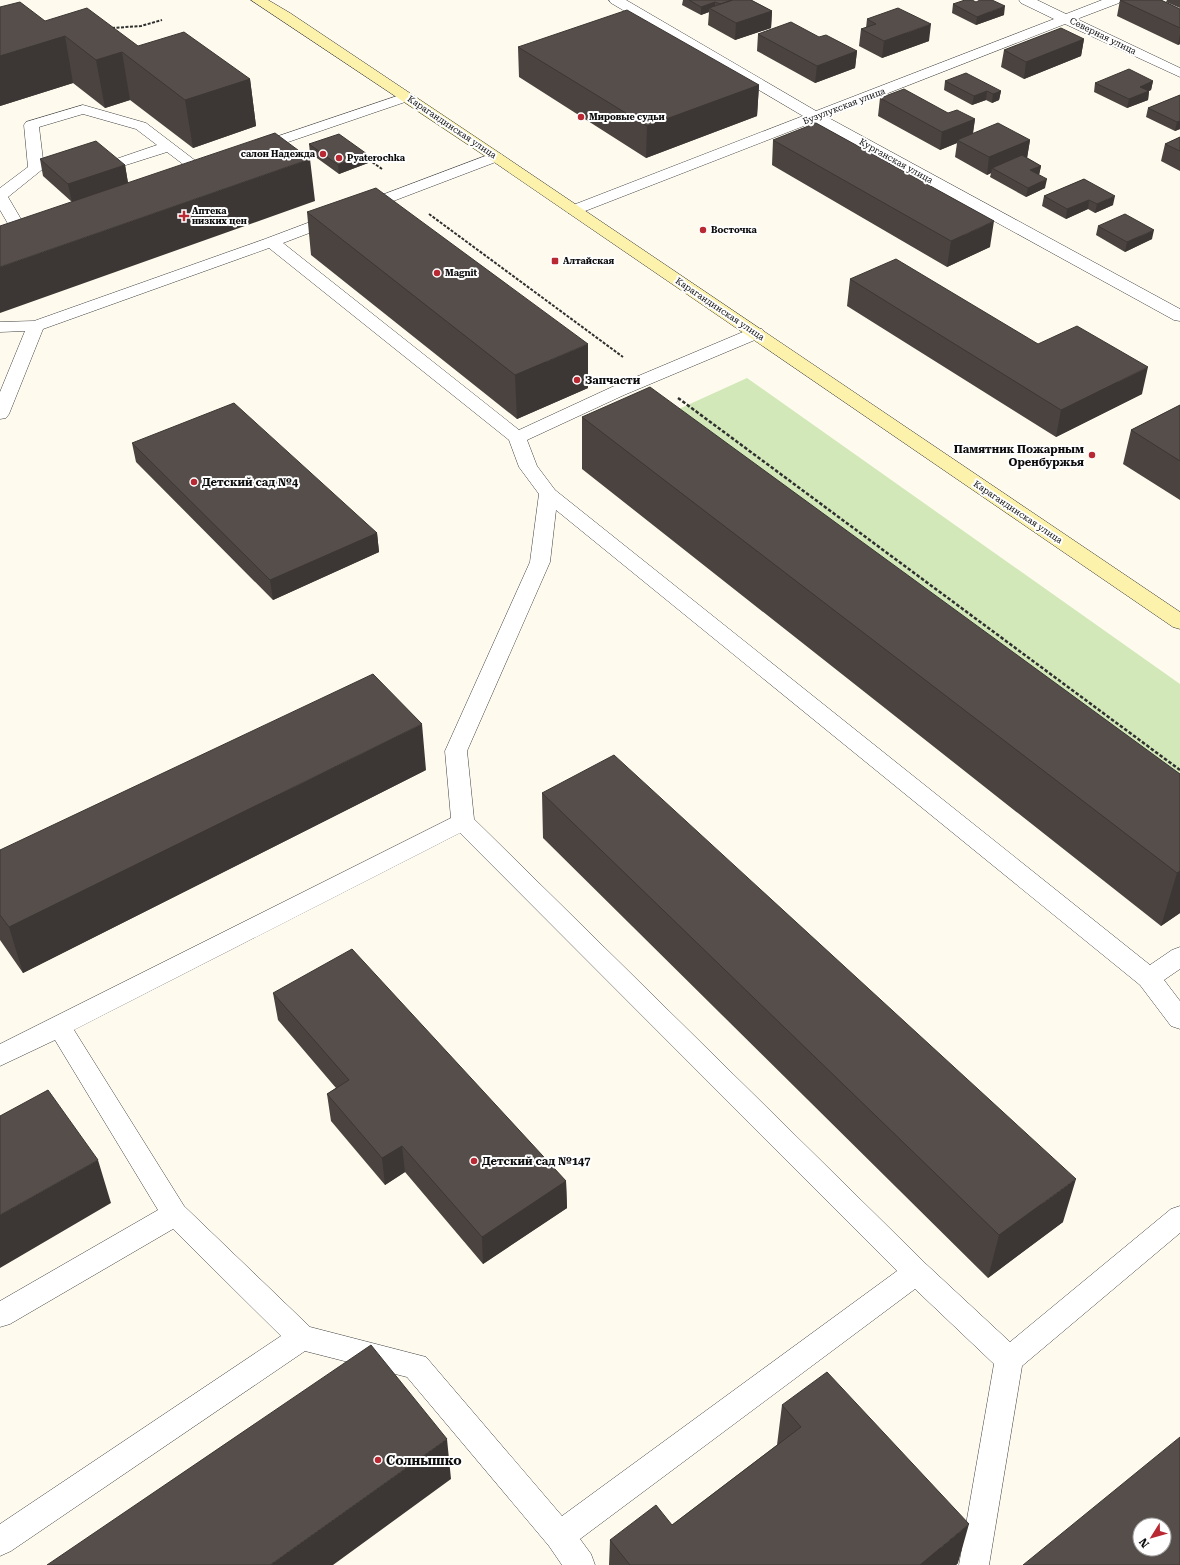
<svg xmlns="http://www.w3.org/2000/svg" width="1180" height="1565" viewBox="0 0 1180 1565" font-family="'Roboto Serif',serif">
<style>
.green{fill:#d2e8b9}
.lines{fill:none;stroke-linecap:round;stroke-linejoin:round}
.lane-casing{stroke:#404040;stroke-width:1}
.street-casing{stroke:#404040;stroke-width:1}
.secondary-casing{stroke:#2f2f2f;stroke-width:1}
.path-far1{stroke:#2f2f2f;stroke-width:2;stroke-dasharray:3 1.5;stroke-linecap:butt}
.path{stroke:#2f2f2f;stroke-width:2.5;stroke-dasharray:3.5 2;stroke-linecap:butt}
.lane{fill:#fff;fill-rule:evenodd}
.street{fill:#fff;fill-rule:evenodd}
.secondary{fill:#fcf2ab;fill-rule:evenodd}
.wall{fill:#4a4340}
.shaded-wall{fill:#3c3734}
.building{fill:#564e4a;stroke:#3c3734;fill-rule:evenodd}
.poi-dot{fill:#b92933;stroke:#fff;stroke-width:1.5}
.labels{text-anchor:middle;dominant-baseline:central;stroke-width:4;stroke-linejoin:round;paint-order:stroke}
.far-street-label{font-size:9px;fill:#0d0d0d;stroke:#fff}
.far-poi-label{font-size:9px;font-weight:bold;fill:#0d0d0d;stroke:#fff;text-anchor:start}
.poi-label{font-size:11px;font-weight:bold;fill:#0d0d0d;stroke:#fff;text-anchor:start}
.near-poi-label{font-size:13px;font-weight:bold;fill:#0d0d0d;stroke:#fff;text-anchor:start}
</style>
<rect width="100%" height="100%" fill="#fefbee"/>
<path class="green" d="M747,378L1180,684V801L670,413Z"/>
<g class="lines">
<g class="lane-casing">
<path id="lane" d="M406,93L411,94L413,97L411,100L259,152H249L246,149L249,146Z
M83,105L146,123L205,168L202,171H192L167,152L126,165H116L113,162L116,159L157,145L136,129L83,114L39,127L44,168L8,197L28,231L26,234L20,236L14,234L0,210V188L28,167L24,125L26,122Z
M496,152L501,154L504,157L501,160L283,243L519,430L612,387L750,329L756,328L762,329L765,333L762,337L624,395L527,440L537,466L555,490L1150,965L1172,950L1180,947V969L1164,980L1180,1001V1029L1171,1026L1140,985L556,510L550,562L467,751L474,819L926,1264L1010,1342L1171,1209L1180,1206V1233L1022,1366L989,1565H959L994,1364L915,1289L580,1539L591,1554L595,1565H562L549,1546L407,1377L305,1351L11,1551L0,1556V1524L281,1336L173,1229L10,1324L0,1327V1301L158,1210L55,1040L0,1066V1044L451,818L445,751L530,562L539,494L519,467L509,440L269,248L43,329L9,414L6,418L0,419V392L25,331L0,332V322L34,321L265,239ZM460,833L897,1271L562,1516L426,1357L310,1327L184,1206L74,1030Z"/>
</g>
<g class="street-casing">
<path id="street" d="M609,0H626L816,111L1054,19L1021,3L1019,0H1037L1066,14L1102,0H1121L1119,3L1077,19L1180,68V77L1065,24L827,117L1180,309V321L1174,320L814,122L580,213H568L566,210L568,207L803,116L611,3Z"/>
</g>
<g class="secondary-casing">
<path id="secondary" d="M251,0H268L290,13L501,154L1180,612V629L1173,627L491,160Z"/>
</g>
<path class="path-far1" d="M112,28L141,26L162,20
M365,157L382,169
M429,214L623,357"/>
<path class="path" d="M678,398L1180,770"/>
<use href="#lane" class="lane"/>
<use href="#street" class="street"/>
<use href="#secondary" class="secondary"/>
</g>
<path class="wall" d="M683,0H751L772,11L771,28L735,40L708,25L709,12L701,15L682,5Z
M1120,0H1161L1180,9V44L1178,45L1117,16Z
M1167,0H1180V8L1166,2Z
M953,4L1004,15L976,25L952,13Z
M0,7L45,21L138,46L250,79L256,126L193,148L130,100L105,108L73,83L0,106Z
M867,19L929,41L882,58L859,46L861,29L866,28Z
M758,34L819,37L857,51L855,68L815,83L757,51Z
M1084,39L1081,56L1024,79L1001,67L1004,50Z
M518,47L759,85L757,116L646,158L519,77Z
M945,81L1001,91L999,100L992,103L986,100L972,105L944,90Z
M1153,81L1151,90L1149,91L1148,100L1127,108L1094,92L1095,83Z
M1180,95V129L1175,131L1146,117L1148,108Z
M880,98L948,113L975,119L973,134L1030,140L1027,158L1041,166L1039,175L1045,188L1026,197L990,177L991,173L987,175L955,157L957,143L940,150L878,116Z
M1180,137V171L1161,161L1165,144Z
M773,140L990,247L947,267L772,165Z
M309,144L368,163L339,174L310,153Z
M40,159L125,165L128,183L72,202L43,176Z
M1084,179L1113,205L1095,213L1088,209L1066,219L1042,206L1044,196Z
M307,212L588,388L517,419L311,255Z
M1098,226L1152,239L1125,252L1096,235Z
M850,279L1038,344L1142,394L1056,437L847,306Z
M1180,405V500L1123,464L1131,430Z
M582,417L1180,774V913L1161,926L582,469Z
M132,443L377,533L379,552L273,600L136,462Z
M426,770L23,973L0,940V850Z
M542,793L1063,1222L988,1278L543,838Z
M273,993L566,1181L567,1208L483,1264L405,1172L385,1185L331,1121L327,1094L336,1088L278,1020Z
M782,1405L958,1563L956,1565H609L610,1540L672,1525L777,1445Z"/>
<path class="shaded-wall" d="M715,2V10L709,8V12L701,15V7Z
M1005,6L1004,15L976,25L977,17Z
M772,11L771,28L735,40L736,23Z
M931,24L929,41L882,58L884,41Z
M1180,34V44L1178,45Z
M65,36L73,83L0,106V56Z
M1084,39L1081,56L1024,79L1026,62Z
M857,51L855,68L815,83L817,66Z
M122,52L130,100L105,108L96,60Z
M250,79L256,126L193,148L185,100Z
M1153,81L1151,90L1138,95L1140,87Z
M759,85L757,116L646,158L647,126Z
M987,91L986,100L972,105L974,96Z
M1001,91L999,100L992,103L993,94Z
M1149,91L1148,100L1127,108L1129,99Z
M975,119L972,137L957,140V143L940,150L942,132Z
M1180,121V129L1175,131L1177,122Z
M1030,140L1027,158L997,171L992,168L991,173L987,175L989,157Z
M367,154L368,163L339,174L338,165Z
M310,159L315,201L0,313V267Z
M125,165L128,183L72,202L68,184Z
M1041,166L1039,175L1029,179L1030,170Z
M1047,179L1045,188L1026,197L1028,188Z
M1115,196L1113,205L1095,213L1097,204Z
M1089,200L1088,209L1066,219L1067,209Z
M994,221L990,247L947,267L951,241Z
M1154,230L1152,239L1125,252L1127,242Z
M588,344V388L517,419L515,375Z
M1148,367L1142,394L1056,437L1061,410Z
M377,533L379,552L273,600L270,580Z
M422,724L426,770L23,973L9,927Z
M1180,871V913L1161,926L1177,873Z
M402,1146L405,1172L385,1185L382,1158Z
M98,1160L111,1203L0,1268V1215Z
M1076,1179L1063,1222L988,1278L999,1235Z
M566,1181L567,1208L483,1264L482,1237Z
M447,1439L451,1479L333,1565H270Z
M969,1524L958,1563L956,1565H920Z"/>
<path class="building" d="M689,0H732L720,4L715,2L701,7Z
M733,0H751L772,11L736,23L709,8Z
M965,0H972L976,2L980,0H992L1005,6L977,17L953,4Z
M1120,0H1161L1180,9V28Z
M20,2L45,21L87,8L138,46L184,32L250,79L185,100L122,52L96,60L65,36L0,56V7Z
M898,8L931,24L884,41L861,29L876,24L867,19Z
M627,10L759,85L647,126L518,47Z
M791,22L819,37L826,35L857,51L817,66L758,34Z
M1061,28L1084,39L1026,62L1004,50Z
M1129,69L1153,81L1140,87L1149,91L1129,99L1095,83Z
M966,73L1001,91L993,94L987,91L974,96L945,81Z
M904,89L948,113L957,110L975,119L942,132L880,98Z
M1180,95V121L1177,122L1148,108Z
M816,123L994,221L951,241L773,140Z
M998,123L1030,140L989,157L957,140Z
M275,133L310,159L0,267V226Z
M339,134L367,154L338,165L309,144Z
M1180,137V151L1165,144Z
M96,141L125,165L68,184L40,159Z
M1022,155L1041,166L1030,170L1047,179L1028,188L992,168Z
M1084,179L1115,196L1097,204L1089,200L1067,209L1044,196Z
M376,188L588,344L515,375L307,212Z
M1125,214L1154,230L1127,242L1098,226Z
M896,259L1038,344L1077,326L1148,367L1061,410L850,279Z
M650,387L1180,774V871L1177,873L582,417Z
M234,403L377,533L270,580L132,443Z
M1180,405V461L1131,430Z
M373,674L422,724L9,927L0,915V850Z
M614,755L1076,1179L999,1235L542,793Z
M352,949L566,1181L482,1237L402,1146L382,1158L327,1094L349,1080L273,993Z
M48,1090L98,1160L0,1215V1116Z
M371,1345L447,1439L270,1565H47Z
M827,1372L969,1524L920,1565H630L610,1540L656,1505L672,1525L801,1427L782,1405Z
M1180,1437V1565H1023ZM1140,1525H1164V1549H1140Z"/>
<g class="poi-dot">
<circle cx="581" cy="117" r="4"/>
<circle cx="323" cy="154" r="4"/>
<circle cx="339" cy="158" r="4"/>
<path d="M182 210h4v4h4v4h-4v4h-4v-4h-4v-4h4z"/>
<circle cx="703" cy="230" r="4"/>
<rect x="551" y="257" width="8" height="8" rx="2"/>
<circle cx="437" cy="273" r="4"/>
<circle cx="577" cy="380" r="4"/>
<circle cx="1092" cy="455" r="4"/>
<circle cx="194" cy="482" r="4"/>
<circle cx="474" cy="1161" r="4"/>
<circle cx="378" cy="1460" r="4"/>
</g>
<g class="labels">
<g class="far-street-label">
<text transform="translate(1103 36) rotate(26)">Северная улица</text>
<text transform="translate(844 106) rotate(-21)">Бузулукская улица</text>
<text transform="translate(452 127) rotate(34)">Карагандинская улица</text>
<text transform="translate(896 161) rotate(29)">Курганская улица</text>
<text transform="translate(720 309) rotate(34)">Карагандинская улица</text>
<text transform="translate(1018 512) rotate(34)">Карагандинская улица</text>
</g>
<g class="far-poi-label">
<text x="589" y="117">Мировые судьи</text>
<text x="315" y="154" text-anchor="end">салон Надежда</text>
<text x="347" y="158">Pyaterochka</text>
<text x="192" y="211">Аптека<tspan x="192" dy="10">низких цен</tspan></text>
<text x="711" y="230">Восточка</text>
<text x="563" y="261">Алтайская</text>
<text x="445" y="273">Magnit</text>
</g>
<g class="poi-label">
<text x="585" y="380">Запчасти</text>
<text x="1084" y="449" text-anchor="end">Памятник Пожарным<tspan x="1084" dy="13">Оренбуржья</tspan></text>
<text x="202" y="482">Детский сад №4</text>
<text x="482" y="1161">Детский сад №147</text>
</g>
<g class="near-poi-label">
<text x="386" y="1460">Солнышко</text>
</g>
</g>
<g transform="translate(1152 1537) rotate(233)"><circle r="19" fill="#ffffff" stroke="#9e9e9e"/>
<path d="M0-3L7 15L0 10L-7 15Z" fill="#b92933"/>
<text y="-6" font-size="11" font-weight="bold" text-anchor="middle" fill="#0d0d0d">N</text>
</g>
</svg>
